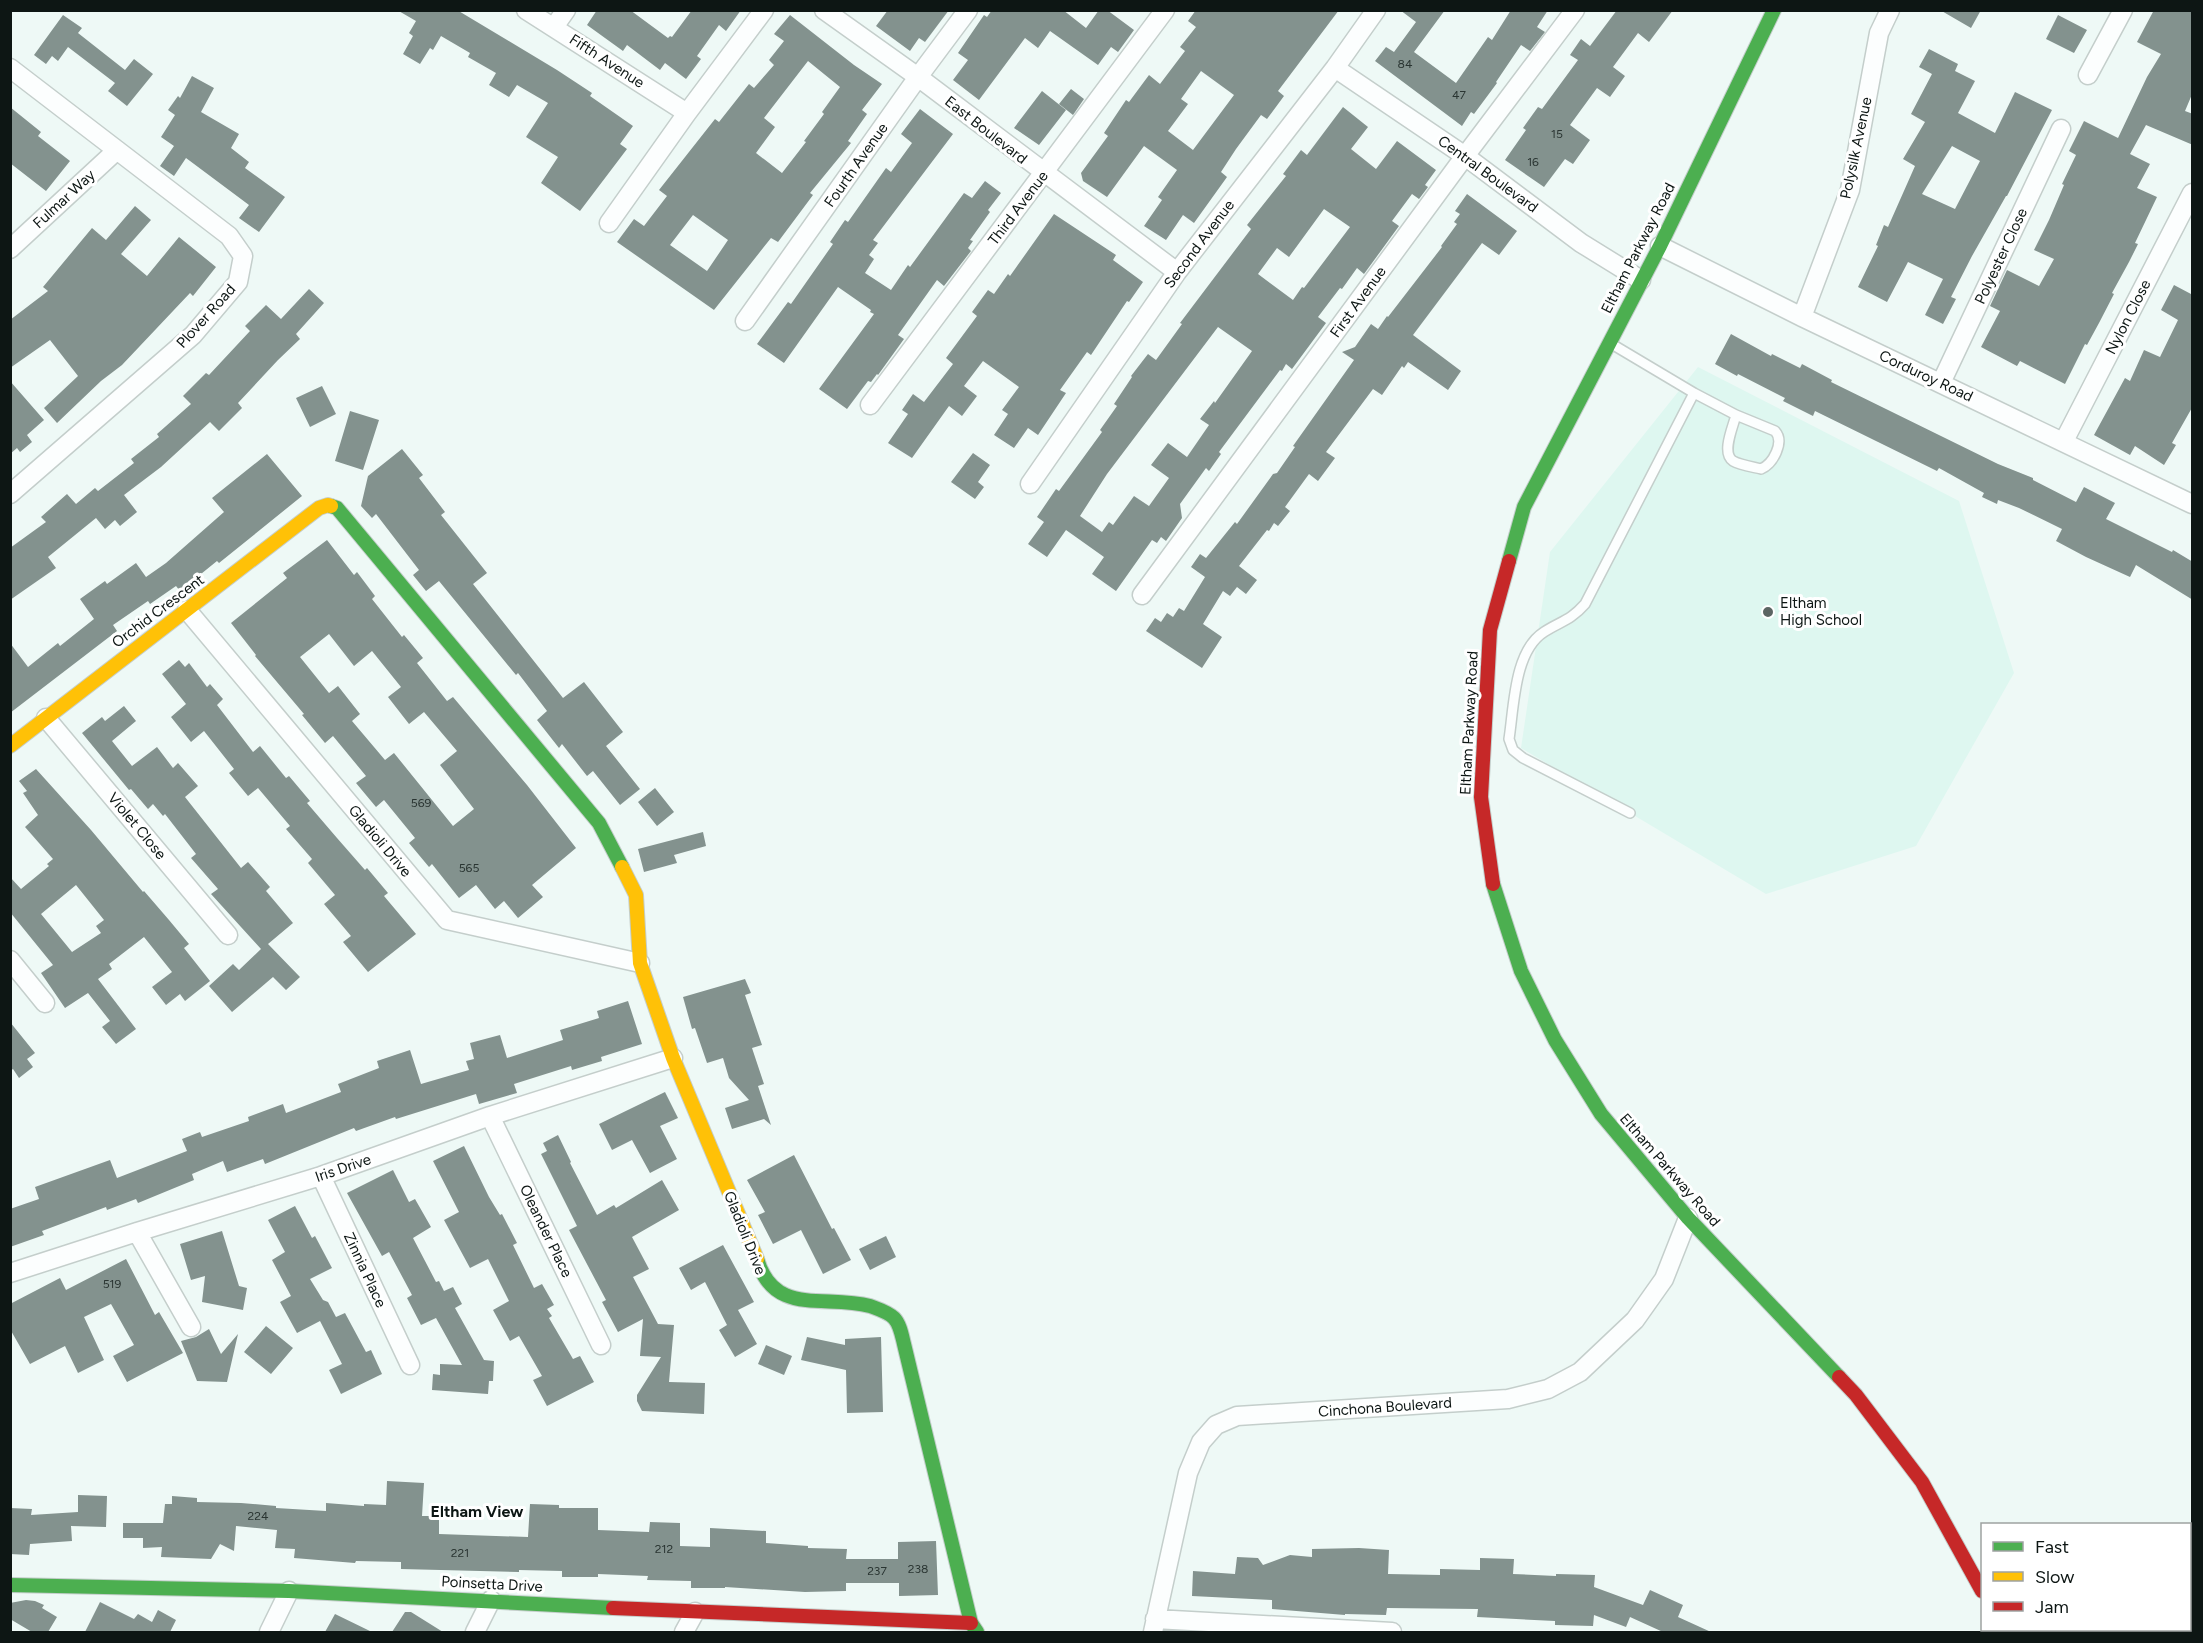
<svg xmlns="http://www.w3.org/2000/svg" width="2203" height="1643" viewBox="0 0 2203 1643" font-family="Figtree,sans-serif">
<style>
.built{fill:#def7f0}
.building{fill:#83928e;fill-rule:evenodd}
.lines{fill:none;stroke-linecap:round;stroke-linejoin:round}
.lane-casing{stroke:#c4cecb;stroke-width:12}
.street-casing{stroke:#c4cecb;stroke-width:21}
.fast-casing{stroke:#c4cecb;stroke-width:16}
.slow-casing{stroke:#c4cecb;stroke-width:16}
.jam-casing{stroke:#c4cecb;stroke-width:16}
.lane{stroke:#fcfefe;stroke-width:9}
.street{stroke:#fcfefe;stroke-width:18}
.fast{stroke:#4caf50;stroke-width:14}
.slow{stroke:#ffc107;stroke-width:14}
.jam{stroke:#c62828;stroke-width:14}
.poi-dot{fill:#5c6563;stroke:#fff;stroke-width:2}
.labels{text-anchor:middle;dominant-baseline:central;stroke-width:6;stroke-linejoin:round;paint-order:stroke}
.number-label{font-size:12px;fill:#2a3532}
.street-label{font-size:15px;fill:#0d1614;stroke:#fff}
.poi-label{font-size:15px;fill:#0d1614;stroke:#fff;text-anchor:start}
.neighbourhood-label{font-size:16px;font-weight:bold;fill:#0d1614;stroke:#fff}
</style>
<rect width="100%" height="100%" fill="#eef9f6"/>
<path class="built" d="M1698,367L1959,501L2014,673L1916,846L1766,894L1521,748L1550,552Z"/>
<path class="building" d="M397,10H457L557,70L592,93L590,96L633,126L620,144L627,149L580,211L541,183L558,157L526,137L548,103L517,85L509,97L489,85L496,73L468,57L470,53L441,36L433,50L430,48L420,64L403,54L413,36L409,33L416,21Z
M597,10H630L668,38L670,36L672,37L692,10H741L726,31L719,25L697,56L701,59L686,79L665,63L660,70L627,45L623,51L587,25Z
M888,10H949L925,42L919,38L910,51L876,26Z
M992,10H1063L1086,28L1099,10H1107L1134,30L1118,52L1111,47L1098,65L1050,31L1038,48L1025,38L979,100L953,80L968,60L958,53L984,15L987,17Z
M1196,10H1339L1278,91L1284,96L1267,119L1261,115L1236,149L1221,172L1227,177L1194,223L1183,215L1166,240L1144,226L1162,200L1158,197L1177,170L1144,146L1107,197L1083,181L1081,173L1108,136L1104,133L1126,100L1129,102L1149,75L1160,84L1185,51L1180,47L1196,27L1188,21ZM1201,71L1234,95L1193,150L1168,131L1188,104L1181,99Z
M1400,10H1445L1414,52L1456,83L1488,37L1492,40L1511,10H1548L1537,27L1545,32L1530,51L1521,45L1496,82L1497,83L1474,114L1471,112L1462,126L1375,61L1386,47L1394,52L1416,22Z
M1617,10H1673L1649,42L1638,33L1613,67L1625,76L1610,97L1597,88L1570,125L1590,140L1573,164L1565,159L1544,187L1505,160L1526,130L1523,128L1538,107L1542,109L1578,60L1570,55L1581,39L1590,46Z
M1940,10H1981L1971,28Z
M2154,10H2193V92L2185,111L2193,114V145L2146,125L2130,154L2150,164L2137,188L2157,197L2135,243L2138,244L2129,262L2112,293L2114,294L2099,323L2087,345L2085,344L2065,384L2020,361L2017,366L1981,347L2000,311L1990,306L2007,270L2039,286L2054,259L2034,250L2049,220L2064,185L2062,184L2076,155L2069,151L2084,121L2118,138L2147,77L2161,54L2137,42Z
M63,15L82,28L78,33L125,70L134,59L153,74L127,106L108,91L115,83L68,47L58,61L52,56L46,64L34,55Z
M790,15L854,65L882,84L862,110L867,114L848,141L851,143L810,193L813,195L778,242L771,238L714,310L617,242L634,219L644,226L667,196L659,190L715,119L719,122L749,84L754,88L774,65L769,60L784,41L774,34ZM808,61L840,87L822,112L824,114L804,141L806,142L782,173L756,153L775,127L764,118ZM693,215L728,240L707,271L670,245Z
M2058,15L2087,30L2074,53L2046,39Z
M1929,49L1958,64L1955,71L1975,81L1958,113L1995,133L2015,92L2052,110L2007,196H2006L1972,256L1951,297L1956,299L1943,324L1925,315L1943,279L1908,262L1887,302L1858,287L1878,246L1876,245L1884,225L1888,227L1915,166L1903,159L1925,122L1911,114L1932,74L1919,67ZM1952,146L1980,161L1955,209L1922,194Z
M192,76L214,88L201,112L239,134L231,148L249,162L245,168L285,197L259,232L239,218L249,205L186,158L174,176L160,166L174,146L161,137L175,115L168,110L178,96L180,98Z
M1071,89L1084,99L1073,115L1059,104Z
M1042,91L1066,110L1039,145L1014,128Z
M10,107L41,132L38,136L70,161L46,191L10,163Z
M1343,107L1368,127L1351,149L1376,169L1397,141L1436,170L1425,185L1428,187L1419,199L1412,194L1392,221L1399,226L1364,274L1357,268L1342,289L1340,288L1318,317L1326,323L1292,369L1286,364L1282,371L1280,370L1219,452L1221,454L1209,471L1206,468L1180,504L1182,518L1166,541L1161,537L1157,543L1152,540L1116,591L1092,574L1104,557L1066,530L1047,557L1028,544L1044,522L1037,517L1056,489L1059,491L1102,432L1100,430L1117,406L1114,404L1132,377L1131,376L1148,354L1156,360L1182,324L1180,323L1251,229L1247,225L1286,176L1283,174L1301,150L1307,155ZM1324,209L1350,227L1304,288L1302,287L1293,300L1258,274L1277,248L1289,257ZM1218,327L1252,351L1215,403L1214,401L1200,419L1209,425L1187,457L1168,443L1151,465L1169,478L1149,506L1134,496L1113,525L1109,522L1102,532L1080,516L1107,474Z
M920,109L953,134L873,240L878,243L869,255L874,259L865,273L891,290L908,265L910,267L964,193L972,198L985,181L1001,193L988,210L990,212L970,240L973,241L968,248L971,251L944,286L937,280L898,335L904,339L878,375L877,374L871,382L868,381L847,409L819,389L874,314L870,312L871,310L838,287L784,363L757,344L788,302L791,304L833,244L830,242L845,220L848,222L886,168L891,172L912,143L901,134Z
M1467,194L1517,231L1499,255L1482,243L1413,335L1461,371L1448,390L1408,362L1404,368L1402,366L1382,395L1373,389L1326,452L1335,458L1318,481L1309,474L1285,507L1290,511L1278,526L1274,523L1269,531L1267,530L1239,566L1257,580L1246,594L1237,587L1230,596L1223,591L1203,624L1222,637L1202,668L1146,631L1155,618L1161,622L1167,613L1173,617L1179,608L1184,611L1205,577L1191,567L1200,554L1206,558L1235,522L1237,524L1273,474L1277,473L1295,447L1293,446L1354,360L1342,352L1355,347L1371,324L1378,329L1387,316L1388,317L1442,247L1441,246L1457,224L1454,222L1460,214L1455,211Z
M135,206L151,220L121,254L147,276L179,237L216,267L193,296L190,293L122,365L101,381L57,423L44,408L78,376L50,340L10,368V320L48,291L43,287L92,228L106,240Z
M1054,214L1116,255L1113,260L1143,282L1129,302L1127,301L1091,355L1087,352L1060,390L1066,393L1038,435L1028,428L1014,448L994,435L1008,414L1002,410L1019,387L983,361L964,386L977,396L962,416L949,406L912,458L888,443L908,414L902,410L913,394L924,402L953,364L946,358L977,316L972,312L988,290L994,294L1008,274L1010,276Z
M2174,285L2191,294L2193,291V406L2172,443L2176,445L2164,465L2135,446L2130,455L2094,435L2125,378L2130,381L2144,350L2160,357L2178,320L2161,310Z
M309,289L324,303L296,334L300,339L278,360L238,403L242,408L219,431L210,422L161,467L124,495L137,512L120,526L115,520L105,529L96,518L48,557L56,568L10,600V548L46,522L41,517L67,494L76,504L95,488L98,491L134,463L131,459L159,437L157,434L191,404L183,396L206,373L209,375L250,331L245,326L266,305L281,319Z
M1731,334L1771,356L1772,354L1800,368L1802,364L1832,380L1831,382L1998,464L2033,478V480L2076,502L2084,487L2115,503L2106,519L2172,552L2173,550L2193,562V600L2136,565L2130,577L2086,557L2056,541L2062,529L2019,508L1998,500L1997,504L1982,497L1984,493L1939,468L1937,471L1815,411L1813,416L1783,401L1785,398L1738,374L1737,376L1715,364Z
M10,381L44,420L27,435L32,442L20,452L17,448L10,454Z
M322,386L336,414L310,427L296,398Z
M350,411L379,420L363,470L335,461Z
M402,449L423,475L419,478L445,512L441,515L487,573L473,584L563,698L584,682L623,732L606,746L640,789L620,805L593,771L587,776L562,744L559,748L537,720L547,711L518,673L516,675L439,581L426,591L413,575L419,570L376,514L372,518L361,506L368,476Z
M973,453L990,465L978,482L984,487L975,499L951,482Z
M267,454L302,496L219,563L217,561L180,591L176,586L150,604L148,601L113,625L117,631L10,713V643L28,667L58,643L60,646L94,619L80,599L105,581L107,584L136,563L146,577L166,563L224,512L212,498Z
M327,540L354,575L357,572L375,596L372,599L402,637L404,635L423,658L417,663L447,701L453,697L527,785L576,848L532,885L543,897L518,918L504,901L495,909L476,885L459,898L432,864L429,867L409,843L415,838L384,800L376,807L356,783L366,776L333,736L325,743L302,715L304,714L255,656L256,655L231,623L287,578L283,573ZM329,634L354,666L372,651L401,687L388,697L409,724L424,712L457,751L440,765L474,809L453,826L394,753L385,760L352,721L360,714L338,686L329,693L300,657Z
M179,660L185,667L189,663L207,687L210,684L223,699L217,705L253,752L260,746L286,778L289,776L310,801L307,803L337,838L365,870L367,868L388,893L384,896L416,934L368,972L343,942L351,936L324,904L335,895L308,863L312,859L286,829L290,826L258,788L248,796L229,773L234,769L204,731L191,742L171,717L186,704L162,674Z
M124,706L136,721L112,741L132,766L157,747L173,768L178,763L198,786L185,797L241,868L248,862L270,887L266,891L293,923L268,944L300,977L286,990L273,977L232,1012L209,986L233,964L239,970L261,949L211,894L218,889L191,858L196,854L165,814L163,816L153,804L148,809L131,789L129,790L82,733L102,717L105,721Z
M36,769L91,830L143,892L144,891L169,920L189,944L184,948L210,981L185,1001L180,994L166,1005L152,987L172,972L144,937L109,964L112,969L98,979L136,1029L116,1044L102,1027L110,1021L88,993L65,1008L41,973L53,965L10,912V877L21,889L49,866L47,864L53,859L25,827L38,815L23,793L27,791L19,781ZM76,885L104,920L96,926L101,933L72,952L41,914Z
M655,788L674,812L657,826L638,802Z
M703,832L706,846L674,855L677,863L644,872L638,849Z
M745,979L751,993L745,995L762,1045L752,1048L764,1084L758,1086L771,1125L764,1119L732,1129L725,1108L749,1100L729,1078L723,1058L707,1063L695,1028L692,1029L683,997Z
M628,1001L642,1044L601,1057L602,1061L572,1070L571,1066L514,1084L517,1093L479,1104L476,1094L396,1119L395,1117L356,1131L354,1128L265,1164L263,1159L227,1172L223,1161L192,1174L194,1180L172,1189L138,1203L136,1199L107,1210L106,1207L42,1231L44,1235L10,1247V1209L39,1199L35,1187L110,1160L117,1178L187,1151L182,1139L200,1132L202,1137L249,1121L248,1117L283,1104L286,1113L341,1092L338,1084L379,1068L377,1061L410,1050L421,1084L469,1070L466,1061L474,1059L470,1043L500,1035L507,1058L563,1040L560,1030L599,1018L597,1011Z
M10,1022L35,1053L27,1059L33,1067L19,1078L13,1069L10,1071Z
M665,1092L678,1118L660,1126L677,1159L650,1173L632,1140L612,1150L599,1124Z
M558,1135L571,1162L570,1163L597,1215L614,1205L616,1208L662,1180L679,1210L632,1237L649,1269L633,1277L658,1324L674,1325L669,1382L705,1383L704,1414L642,1411L637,1401V1395L661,1357L640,1356L643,1319L618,1332L602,1302L606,1300L569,1230L577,1226L541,1154L547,1151L543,1143Z
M464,1146L489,1197L500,1215L502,1214L517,1243L513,1245L534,1288L542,1284L554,1305L547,1309L552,1316L549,1318L573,1359L580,1356L594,1382L547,1406L533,1380L542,1376L519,1336L510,1341L493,1310L509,1301L488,1259L470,1268L444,1220L459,1212L433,1161Z
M794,1155L832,1229L834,1228L851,1260L823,1274L801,1230L773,1244L758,1215L765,1212L747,1180Z
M393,1170L409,1202L415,1199L431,1227L413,1238L436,1282L439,1281L444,1291L453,1287L462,1304L455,1308L484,1360L494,1361L493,1381H489L488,1394L432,1390L433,1374L440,1375V1364L462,1365L436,1318L421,1325L407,1298L412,1295L389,1252L382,1256L347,1193Z
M295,1206L312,1238L315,1236L332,1268L310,1279L323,1300L328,1302L336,1317L345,1313L366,1352L371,1350L382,1374L341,1394L329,1370L342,1364L320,1321L297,1333L280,1302L291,1296L272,1260L285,1252L268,1220Z
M222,1231L239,1286L247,1288L243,1310L202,1302L205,1276L191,1280L180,1244Z
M886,1236L896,1257L870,1270L859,1249Z
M723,1245L754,1302L738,1310L757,1344L735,1357L719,1330L727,1325L705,1282L691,1290L679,1268Z
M126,1259L155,1315L159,1312L183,1353L127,1382L113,1356L134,1345L111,1304L84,1317L104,1360L78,1373L65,1346L30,1364L10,1329V1304L60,1278L66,1290Z
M266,1326L293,1348L271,1374L244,1352Z
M209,1329L221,1354L238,1334L227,1382L197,1381L181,1341L196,1337Z
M807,1337L845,1345V1339L881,1337L883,1412L847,1413L846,1370L801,1360Z
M766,1345L792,1356L784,1375L758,1364Z
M387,1481L424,1483L422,1516H439V1534L528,1537L530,1504L559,1505V1508H598V1530L649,1532L650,1522L680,1523V1546L710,1547V1528L766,1531V1543L808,1546V1548L847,1549L846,1559H898V1542L936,1541L938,1595L899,1596V1583H846V1591L805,1592L725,1587V1588H691V1581L647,1580L648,1576L598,1574V1577H562V1571L519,1570V1572L401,1569V1562L356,1561L355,1563L294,1558L295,1549L275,1548L277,1530L236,1526L234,1551L220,1544L211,1559L161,1557L162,1547L143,1548V1538H123V1523H163L165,1504H172V1496L197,1498V1502L241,1503L276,1506V1508L326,1511V1503L364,1506V1504L386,1505Z
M78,1495L107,1496L106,1527L71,1526L72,1541L30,1544L29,1555L10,1554V1508L32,1509L31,1515L78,1512Z
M1359,1548L1389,1550L1388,1574L1440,1575V1569L1480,1570V1558L1514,1559L1513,1574L1556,1576V1574L1595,1575L1594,1587L1643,1605L1650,1590L1683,1605L1678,1617L1711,1632H1663L1630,1617L1626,1627L1594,1615L1593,1626L1555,1625V1621L1477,1617L1478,1609L1387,1608L1386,1615L1345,1614V1615L1272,1609V1600L1192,1596L1193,1571L1235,1574L1237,1557L1258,1558L1263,1565L1290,1555L1312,1557V1549Z
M26,1600L35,1601L44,1605L42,1608L57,1617L48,1632H32L10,1619V1603Z
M100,1602L134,1619L138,1614L152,1622L158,1610L176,1620L170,1632H85Z
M405,1612H411L443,1632H392Z
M335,1614L372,1632H325Z"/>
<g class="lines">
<g class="lane-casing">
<path id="lane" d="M1610,343L1694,393L1585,604C1570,621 1561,621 1544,632C1514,651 1514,707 1509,739L1513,750L1523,758L1630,813
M1694,393L1736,415L1775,431C1785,442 1773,464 1761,469C1753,467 1740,465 1733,461C1721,453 1733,427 1736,415"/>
</g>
<g class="street-casing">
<path id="street" d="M526,10L687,113
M824,10L918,77L1177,272
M554,27L566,10
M10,68L229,236L243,256L238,282L193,335L10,494
M1335,68L1465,156L1581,243L1641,280
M2088,75L2123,10
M609,223L687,113L764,10
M1660,246L1802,317L2192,504
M10,249L117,150
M1802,317L1850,190L1879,33L1890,10
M745,321L918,77L968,10
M1941,383L2061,129
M870,405L1165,10
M2064,441L2192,193
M1030,484L1177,272L1335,68L1376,10
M1142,595L1465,156L1575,10
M187,610L447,920L640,963
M46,718L228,935
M10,960L45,1003
M490,1116L601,1345
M321,1176L410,1365
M137,1232L191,1327
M10,1273L137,1232L321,1176L490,1116L673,1058
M1155,1619L1392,1632
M269,1632L289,1591
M475,1632L491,1600
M684,1632L695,1612
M1153,1632L1188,1473L1201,1442L1216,1425L1237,1416L1508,1399L1548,1389L1580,1372L1635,1320L1664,1279L1688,1218"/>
</g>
<g class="fast-casing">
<path id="fast" d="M331,506L337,508L599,823L622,867
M1509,561L1524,507L1660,246L1774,10
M1493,884L1521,971L1555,1040L1601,1114L1688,1218L1839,1377
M757,1259C774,1317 825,1294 870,1306C878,1309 888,1312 894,1318C900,1324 902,1336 904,1344L971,1623L977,1632
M10,1585L289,1591L613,1608"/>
</g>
<g class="slow-casing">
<path id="slow" d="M10,746L319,508L328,505L331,506
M622,867L636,895L640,963L673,1058L757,1259
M2001,1630L2003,1632"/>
</g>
<g class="jam-casing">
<path id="jam" d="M1493,884L1481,797L1490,630L1509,561
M1839,1377L1856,1395L1922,1482L1982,1591
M613,1608L971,1623"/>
</g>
<use href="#lane" class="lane"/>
<use href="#street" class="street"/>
<use href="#fast" class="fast"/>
<use href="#slow" class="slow"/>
<use href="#jam" class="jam"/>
</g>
<circle class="poi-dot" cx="1768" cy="612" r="6"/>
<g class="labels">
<g class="number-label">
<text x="1405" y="64">84</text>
<text x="1459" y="95">47</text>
<text x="1557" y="134">15</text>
<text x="1533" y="162">16</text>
<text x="421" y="803">569</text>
<text x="469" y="868">565</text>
<text x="112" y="1284">519</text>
<text x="258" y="1516">224</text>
<text x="664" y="1549">212</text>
<text x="460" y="1553">221</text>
<text x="918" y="1569">238</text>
<text x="877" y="1571">237</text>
</g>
<g class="street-label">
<text transform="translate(607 61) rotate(33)">Fifth Avenue</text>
<text transform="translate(986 130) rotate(38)">East Boulevard</text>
<text transform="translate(1856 148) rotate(-78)">Polysilk Avenue</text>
<text transform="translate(856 165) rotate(-55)">Fourth Avenue</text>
<text transform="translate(1488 174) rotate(36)">Central Boulevard</text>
<text transform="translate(64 199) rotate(-43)">Fulmar Way</text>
<text transform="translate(1018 208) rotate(-53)">Third Avenue</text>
<text transform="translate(1199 244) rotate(-53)">Second Avenue</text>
<text transform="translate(1638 248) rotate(-63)">Eltham Parkway Road</text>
<text transform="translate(2001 256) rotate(-65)">Polyester Close</text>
<text transform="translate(1358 302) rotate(-54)">First Avenue</text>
<text transform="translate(206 316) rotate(-48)">Plover Road</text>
<text transform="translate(2128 317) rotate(-63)">Nylon Close</text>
<text transform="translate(1926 376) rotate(25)">Corduroy Road</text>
<text transform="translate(158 611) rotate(-37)">Orchid Crescent</text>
<text transform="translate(1469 723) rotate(-87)">Eltham Parkway Road</text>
<text transform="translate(137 826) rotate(50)">Violet Close</text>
<text transform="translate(380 841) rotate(50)">Gladioli Drive</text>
<text transform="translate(343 1168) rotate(-19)">Iris Drive</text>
<text transform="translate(1670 1170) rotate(49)">Eltham Parkway Road</text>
<text transform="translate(546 1231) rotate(64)">Oleander Place</text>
<text transform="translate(745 1233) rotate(68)">Gladioli Drive</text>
<text transform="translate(365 1270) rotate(65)">Zinnia Place</text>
<text transform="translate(1385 1407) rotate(-4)">Cinchona Boulevard</text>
<text transform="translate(492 1584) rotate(3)">Poinsetta Drive</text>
</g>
<g class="poi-label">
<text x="1780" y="603">Eltham<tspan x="1780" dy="17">High School</tspan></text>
</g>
<g class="neighbourhood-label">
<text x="477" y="1511">Eltham View</text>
</g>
</g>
<rect width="2203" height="1643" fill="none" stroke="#0d1614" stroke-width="24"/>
<rect x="1981" y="1523" width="210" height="108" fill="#ffffff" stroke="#9ea2a1" stroke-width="1.5"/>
<rect x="1993" y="1542" width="30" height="9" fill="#4caf50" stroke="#9ea2a1" stroke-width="1.5"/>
<text x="2035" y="1553" font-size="18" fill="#0d1614">Fast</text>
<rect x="1993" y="1572" width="30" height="9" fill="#ffc107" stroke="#9ea2a1" stroke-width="1.5"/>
<text x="2035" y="1583" font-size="18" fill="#0d1614">Slow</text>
<rect x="1993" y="1602" width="30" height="9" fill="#c62828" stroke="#9ea2a1" stroke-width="1.5"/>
<text x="2035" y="1613" font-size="18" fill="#0d1614">Jam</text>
</svg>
